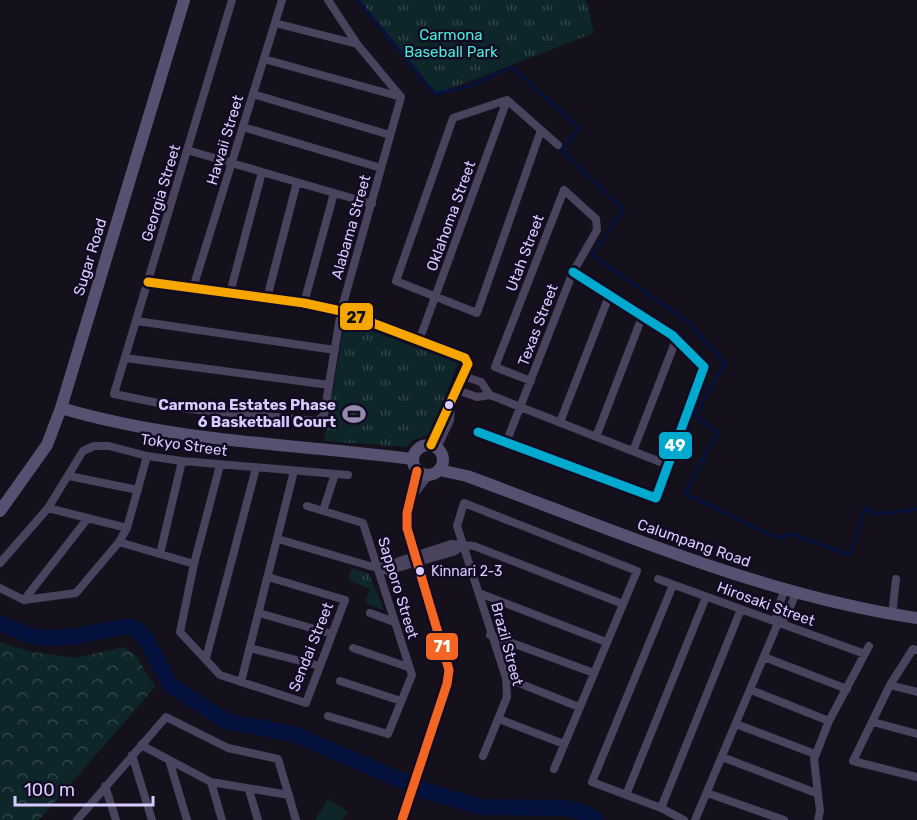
<svg xmlns="http://www.w3.org/2000/svg" width="917" height="820" viewBox="0 0 917 820" font-family="Rubik,sans-serif">
<style>
.green{fill:#0e262a}
.forest{fill:url(#forest-crowns)}
.park{fill:url(#park-tufts)}
.lines{fill:none;stroke-linecap:round;stroke-linejoin:round}
.stream{stroke:#05123e;stroke-width:3}
.river{stroke:#05123e;stroke-width:16}
.street{stroke:#49435e;stroke-width:8}
.secondary{stroke:#565170;stroke-width:12}
.bus-1-casing{stroke:#120b21;stroke-width:14}
.bus-2-casing{stroke:#120b21;stroke-width:14}
.bus-3-casing{stroke:#120b21;stroke-width:14}
.bus-1{stroke:#f7a600;stroke-width:9}
.bus-2{stroke:#00a9ce;stroke-width:9}
.bus-3{stroke:#f26522;stroke-width:9}
.bus-dot{fill:#d8cbff;stroke:#120b21;stroke-width:2}
.labels{text-anchor:middle;dominant-baseline:central;stroke-width:5;stroke-linejoin:round;paint-order:stroke}
.bus-label{font-size:14px;fill:#d8cbff;stroke:#120b21;text-anchor:start}
.park-label{font-size:15px;fill:#4bebd9;stroke:#120b21}
.street-label{font-size:15px;fill:#d8cbff;stroke:#120b21}
.poi-label{font-size:15px;font-weight:bold;fill:#d8cbff;stroke:#120b21;text-anchor:end}
.line-badge{stroke:#120b21;stroke-width:2}
.badge-label{font-size:16px;text-anchor:middle;font-weight:bold;fill:#fff}
.pale-badge-label{font-size:16px;text-anchor:middle;font-weight:bold;fill:#111}
</style>
<defs>
<pattern id="forest-crowns" width="20" height="18" patternUnits="userSpaceOnUse" patternTransform="scale(1.5)"><rect width="20" height="18" fill="#0e262a"/><path d="M2 6a3 3 0 1 1 6 0M12 15a3 3 0 1 1 6 0" fill="none" stroke="#30444a"/></pattern>
<pattern id="park-tufts" width="24" height="20" patternUnits="userSpaceOnUse" patternTransform="scale(1.5)"><rect width="24" height="20" fill="#0e262a"/><path d="M3 7l-1-3M5 7V3M7 7l1-3M15 17l-1-3M17 17v-4M19 17l1-3" fill="none" stroke="#30444a"/></pattern>
</defs>
<rect width="100%" height="100%" fill="#14101c"/>
<path class="green" d="M328,799L348,812L342,820H315Z"/>
<path class="forest" d="M0,642L32,652L75,658L124,647L136,656L155,687L39,820H0Z"/>
<path class="park" d="M359,0H586L594,33L436,94Z
M345,321L458,363L430,434L412,441L408,447L324,441Z
M352,568L369,574L384,610L365,603L370,589L348,580Z"/>
<g class="lines">
<path class="stream" d="M358,0L435,94L466,87L512,67L579,128L562,150L623,210L592,255L687,321L725,364L694,416L717,432L685,494L777,538L791,534L850,555L865,508L876,514L917,509"/>
<path class="river" d="M0,623L28,635L44,638L72,637L127,626L136,629L147,641L170,685L226,721L293,734L426,791L481,807L565,808L583,812L596,820"/>
<path class="street" d="M232,0L114,394L188,409L317,421L324,415L341,311L401,97L357,44L328,0
M275,23L357,44
M264,59L401,97
M253,94L390,135
M243,127L381,168
M541,130L477,313L396,281L453,118L507,100L558,145
M187,150L372,204
M148,282L304,303L341,311L465,358L468,364L431,445
M193,288L282,0
M230,293L262,172
M267,298L297,182
M304,303L334,193
M137,321L335,350
M419,341L507,100
M125,358L329,385
M463,376L481,382L490,395
M457,390L477,397L490,395L668,465
M560,422L609,296
M478,432L656,498L704,367L672,335L573,272
M596,437L642,317
M506,443L573,272L597,230L596,219L564,190L495,367L531,381
M437,448L450,420L451,406
M633,451L676,340
M220,465L194,564L180,632L220,675L306,703L345,600L268,577
M69,476L138,490
M415,493L429,475
M307,506L363,523L412,675L388,734L328,716
M48,508L127,528
M323,511L335,474
M278,539L387,571L453,552L463,546
M119,542L194,564
M160,554L182,461
M0,563L48,508L83,451L94,446H109L147,456L182,461L348,475
M378,568L451,544L474,546L623,604
M658,579L865,654
M673,585L592,782L661,808L684,820
M0,588L24,600L76,593L119,542L127,528L147,456
M479,593L606,642
M24,600L88,518
M259,613L332,634
M370,613L394,622
M892,615L896,579
M778,623L776,613L785,589
M490,635L594,673
M250,648L320,666
M353,648L408,667
M917,650L913,649L890,685L853,761L917,777
M764,657L847,689
M206,658L256,468
M506,678L579,707
M340,681L401,701
M241,682L294,471
M890,685L917,692
M751,690L829,721
M499,719L564,744
M873,722L917,734
M736,724L815,754
M141,745L211,782L289,795
M132,755L152,820
M483,756L507,697L506,678L457,526L464,503L637,571L554,769
M722,757L816,793
M169,760L187,820
M211,782L222,820
M105,786L116,820
M249,790L258,820
M707,793L784,820
M626,795L706,597
M661,808L741,609
M77,820L166,717L228,748L278,759L296,820
M402,820L447,684L449,670L407,528V513L417,471
M695,820L778,623L786,617L796,593
M818,820L820,811L814,759L829,721L869,646"/>
<path class="secondary" d="M61,408C175,442 295,444 412,459
M413 460a15 15 0 1 1 30 0a15 15 0 1 1-30 0Z
M439,470L467,476C614,530 761,595 917,618
M0,511L47,445L61,408L184,0"/>
<g class="bus-1-casing">
<path id="bus-1" d="M148,282L304,303L341,311L465,358L468,364L431,445"/>
</g>
<g class="bus-2-casing">
<path id="bus-2" d="M478,432L656,498L704,367L672,335L573,272"/>
</g>
<g class="bus-3-casing">
<path id="bus-3" d="M402,820L447,684L449,670L407,528V513L417,471"/>
</g>
<use href="#bus-1" class="bus-1"/>
<use href="#bus-2" class="bus-2"/>
<use href="#bus-3" class="bus-3"/>
</g>
<defs>
<g id="stadium-bare" transform="scale(1.8)"><path d="M0-5a6.5 5 0 1 0 0 10a6.5 5 0 1 0 0-10ZM-3.5-1.8h7v3.6h-7Z" fill="#938ab0" stroke="#120b21" stroke-width="2.5" paint-order="stroke"/></g>
</defs>
<g fill-rule="evenodd">
<use href="#stadium-bare" x="354" y="414"/>
</g>
<g class="bus-dot">
<circle cx="449" cy="405" r="5"/>
<circle cx="420" cy="571" r="5"/>
</g>
<g class="labels">
<g class="bus-label">
<text x="431" y="571">Kinnari 2-3</text>
</g>
<g class="park-label">
<text x="451" y="35">Carmona<tspan x="451" dy="17">Baseball Park</tspan></text>
</g>
<g class="street-label">
<text transform="translate(225 140) rotate(-73)">Hawaii Street</text>
<text transform="translate(161 193) rotate(-73)">Georgia Street</text>
<text transform="translate(451 216) rotate(-70)">Oklahoma Street</text>
<text transform="translate(351 227) rotate(-74)">Alabama Street</text>
<text transform="translate(525 253) rotate(-69)">Utah Street</text>
<text transform="translate(90 257) rotate(-73)">Sugar Road</text>
<text transform="translate(538 325) rotate(-69)">Texas Street</text>
<text transform="translate(184 445) rotate(8)">Tokyo Street</text>
<text transform="translate(694 543) rotate(19)">Calumpang Road</text>
<text transform="translate(398 588) rotate(73)">Sapporo Street</text>
<text transform="translate(766 604) rotate(20)">Hirosaki Street</text>
<text transform="translate(507 644) rotate(75)">Brazil Street</text>
<text transform="translate(311 647) rotate(-68)">Sendai Street</text>
</g>
<g class="poi-label">
<text x="336" y="405">Carmona Estates Phase<tspan x="336" dy="17">6 Basketball Court</tspan></text>
</g>
</g>
<g class="line-badge">
<rect x="339" y="302" width="35" height="29" rx="6" fill="#f7a600"/>
<rect x="658" y="431" width="35" height="29" rx="6" fill="#00a9ce"/>
<rect x="425" y="632" width="34" height="29" rx="6" fill="#f26522"/>
</g>
<g class="badge-label">
<text x="675" y="451">49</text>
<text x="442" y="652">71</text>
</g>
<g class="pale-badge-label">
<text x="356" y="323">27</text>
</g>
<path d="M15 796v9h138v-9" fill="none" stroke="#d8cbff" stroke-width="3"/>
<text x="24" y="796" font-size="18" fill="#d8cbff" stroke="#120b21" stroke-width="4.5" paint-order="stroke">100 m</text>
</svg>
